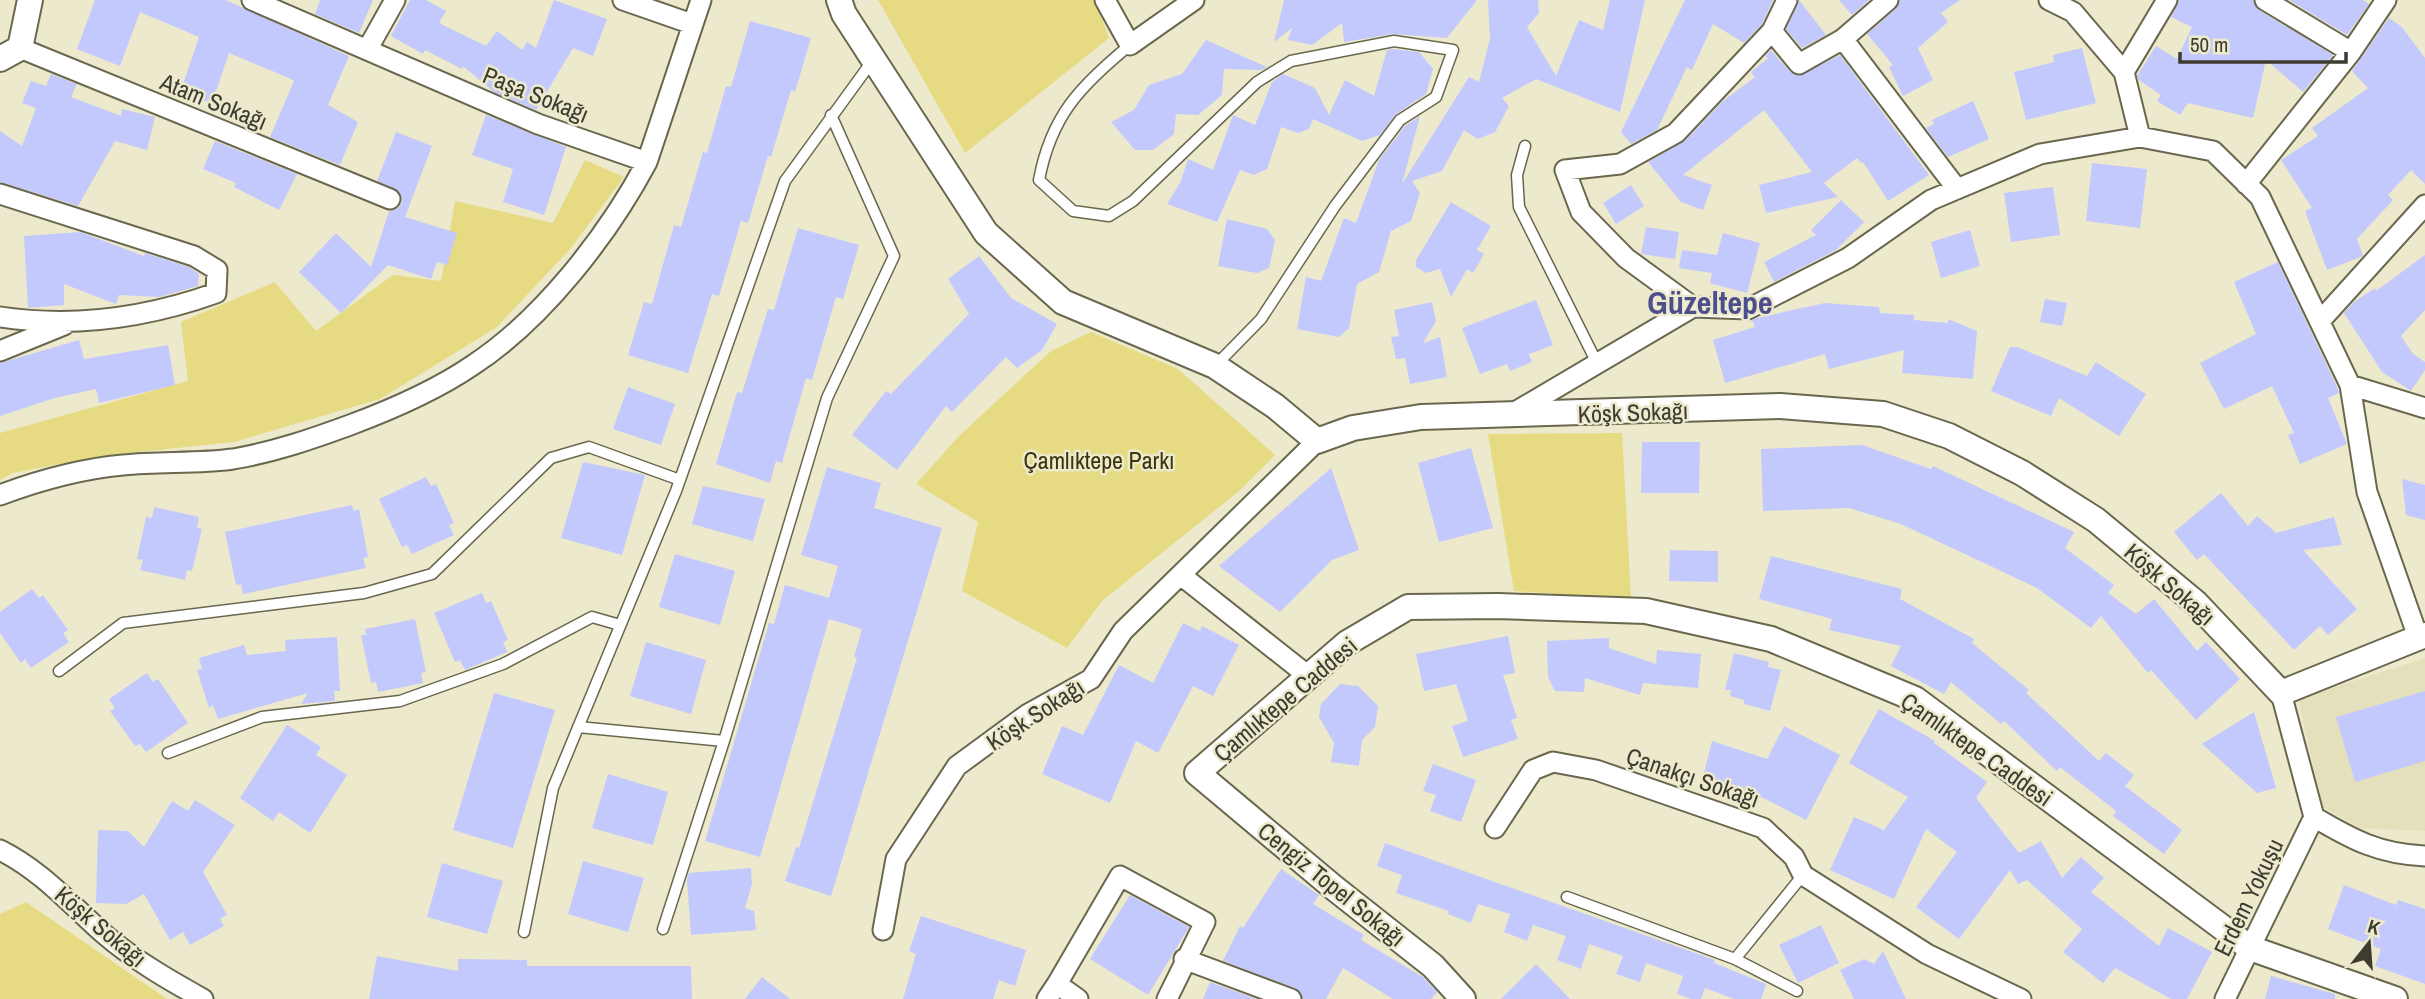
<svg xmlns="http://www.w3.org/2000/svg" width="2425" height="999" viewBox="0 0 2425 999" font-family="'Archivo Narrow',sans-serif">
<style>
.built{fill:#e4e0bb}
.green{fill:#e6db82}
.building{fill:#c4c9fd}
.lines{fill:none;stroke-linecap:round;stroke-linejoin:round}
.service-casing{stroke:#69674d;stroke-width:13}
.minor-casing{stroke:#69674d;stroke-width:23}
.tertiary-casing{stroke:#69674d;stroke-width:28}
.service{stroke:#fff;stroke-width:10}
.minor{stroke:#fff;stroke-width:19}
.tertiary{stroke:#fff;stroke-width:24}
.labels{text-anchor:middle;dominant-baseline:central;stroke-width:5;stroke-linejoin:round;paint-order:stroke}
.street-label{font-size:24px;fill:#3e3c31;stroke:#ece9cc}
.park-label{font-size:24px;fill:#3a350a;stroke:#ece9cc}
.district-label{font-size:32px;font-weight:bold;fill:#4d4f8d;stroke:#ece9cc}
</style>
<rect width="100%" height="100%" fill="#ece9cc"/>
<path class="built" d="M2425,658V831L2360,828L2323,807L2298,699Z"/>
<path class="green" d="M878,0H1095L1109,38L965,153Z
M585,160L624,177L571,248L497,327L380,399L234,442L101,456L13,473L0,480V433L188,381L181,322L275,282L316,331L393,275L441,281L455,201L553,223Z
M1091,332L1178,369L1275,455L1239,491L1102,601L1067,648L962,591L978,522L916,484L959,436L1051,351Z
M1622,433L1631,599L1514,591L1488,434Z
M26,902L167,999H0V914Z"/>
<path class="building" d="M95,0H226L349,56L328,105L358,122L340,165L270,137L294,81L289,78L229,53L212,103L180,93L199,37L140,12L120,66L77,49Z
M320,0H373L359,33L315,14Z
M410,0H426L446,11L439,23L486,46L497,31L522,50L527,42L536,48L554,0L607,19L593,56L573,48L536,110L494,92L463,66L462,69L425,50L423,54L391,36Z
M1284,0H1477L1447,38L1393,34L1344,42L1342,23L1312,45L1288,40L1292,28L1274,42Z
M1488,0H1538L1539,13L1527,27L1556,76L1579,20L1603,30L1610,0H1645L1620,112L1536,79L1502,98L1509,106L1495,132L1478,139L1464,130L1442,171L1412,181L1420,193L1411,221L1391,231L1379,272L1357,284L1349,328L1339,337L1297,329L1306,277L1321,281L1344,218L1356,223L1379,160L1405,126L1420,116L1402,184L1469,77L1479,82L1490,39Z
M1685,0H1773L1762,24L1744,43L1713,24L1692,70L1687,67L1657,130L1631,144L1621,132Z
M1799,0L1826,35L1802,48L1786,29Z
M1839,0H1869L1852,15Z
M1900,0H1960L1941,13L1948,22L1918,48L1933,80L1903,96L1889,67L1893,65L1867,34L1896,9Z
M2179,0H2253L2259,10L2333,55L2303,92L2266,60L2253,118L2188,103L2180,115L2157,101L2161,95L2139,80L2137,76L2156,46L2177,59L2192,27L2171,17Z
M2289,0H2363L2369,4L2347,35Z
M2389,18L2402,27L2425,58V184L2411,170L2388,195L2393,200L2357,239L2363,256L2327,270L2305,211L2312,208L2281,160L2318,136L2312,128L2368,88L2352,71Z
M750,21L811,38L795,92L791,90L771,157L768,156L748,223L741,221L719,296L712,294L688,373L628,355L644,302L652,304L674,225L681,227L703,152L707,153L726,86L731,87Z
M1206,40L1267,67L1262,70L1224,69L1222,95L1198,115L1176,114L1174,134L1153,150H1135L1111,122L1134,110L1149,85L1182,74Z
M2082,48L2096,103L2026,120L2014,72L2054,62L2053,55Z
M1394,49L1419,52L1433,69L1426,94L1396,114L1380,135L1362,141L1313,119L1309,129L1298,133L1281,127L1267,169L1254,175L1240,170L1217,222L1167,204L1180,183L1188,159L1213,170L1233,115L1255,125L1272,82L1283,74L1315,88L1329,115L1345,80L1374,96L1387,50Z
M1771,50L1790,72L1799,76L1840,55L1929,175L1888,201L1863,162L1861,163L1857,158L1824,183L1838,197L1766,213L1759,185L1812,172L1764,110L1683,175L1712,185L1703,210L1681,202L1648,162L1685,141L1723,101L1755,77L1751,72L1768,58L1765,56Z
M51,74L77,84L71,97L121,116L122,109L155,117L147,150L115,141L78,206L0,182V131L22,146L36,108L22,103L31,81L46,86Z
M1973,101L1989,139L1948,157L1926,128L1934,124L1932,120Z
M486,115L566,147L544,215L503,202L513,169L472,155Z
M396,132L432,146L405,217L457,233L447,265L437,262L431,279L388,265L341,313L299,272L336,233L371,267L389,211L397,209L402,203L399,191L377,181Z
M215,141L297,174L279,210L234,187L236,183L203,169Z
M2092,163L2147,169L2140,228L2086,221Z
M1631,185L1644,206L1616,224L1603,203Z
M2053,187L2060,235L2011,242L2004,193Z
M1841,200L1864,222L1836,250L1774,282L1764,262L1816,235L1811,230Z
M1451,202L1491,226L1477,250L1484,254L1473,273L1467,269L1451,297L1440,269L1426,273L1416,267V260Z
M1227,219L1267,229L1275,240L1269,268L1257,273L1218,266Z
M1646,227L1679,232L1675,259L1641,254Z
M798,228L859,245L843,299L836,297L812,380L806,378L782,463L776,461L770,483L716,464L737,392L742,393L768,309L774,310Z
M1970,230L1980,266L1941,278L1931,242Z
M80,232L144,256L145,253L189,267L199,274L198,286L159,297L119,295L116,304L64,284V305L28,308L24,236Z
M1723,233L1760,243L1747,293L1710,283L1712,273L1679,268L1682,250L1717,255Z
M2425,255V310L2401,336L2413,354L2425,362V370L2411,391L2382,372L2344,313L2354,302L2375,288L2376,291Z
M979,256L1011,298L1057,324L1042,350L1017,368L1006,357L952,412L946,406L897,470L852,435L886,391L891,394L969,314L948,279Z
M2278,262L2338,389L2339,393L2328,398L2347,444L2300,464L2288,435L2294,433L2272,386L2224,409L2200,363L2256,334L2234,282Z
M2045,299L2067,303L2062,326L2040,322Z
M1536,300L1553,345L1529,354L1532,362L1510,371L1507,364L1480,374L1462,328Z
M1432,302L1436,321L1423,343L1440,337L1447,377L1410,384L1405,358L1396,359L1391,337L1399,336L1394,310Z
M1825,303L1879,307L1880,313L1914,315V320L1948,323V319L1977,331L1973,379L1902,373L1904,350L1829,369L1825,354L1725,383L1713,340L1755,327L1752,320L1757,318Z
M79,340L84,359L168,345L175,385L99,403L96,389L55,398L0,416V363Z
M2010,347H2017L2087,376L2096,362L2146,394L2119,436L2059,398L2051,416L1991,391Z
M628,387L675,404L661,445L613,429Z
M1642,442H1700L1699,493H1641Z
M1862,445L1931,469L1933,466L2074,532L2065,548L2114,585L2108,593L2136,614L2154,599L2197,651L2206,642L2240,679L2196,720L2151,670L2148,673L2101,616L2091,628L2037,588L1901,524L1849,508L1763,511L1761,449Z
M1471,448L1493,528L1439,542L1418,463Z
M583,462L645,475L622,555L561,538Z
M827,467L881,483L874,508L942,528L831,896L785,881L796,847L799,848L857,658L854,657L862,629L829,619L760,857L705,841L769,623L774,624L785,585L829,598L838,566L801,555Z
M1331,468L1359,550L1332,560L1280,612L1219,566Z
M426,477L431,486L436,484L454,523L449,525L454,535L412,554L407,545L402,547L379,499Z
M2402,479L2425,485V520L2406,515Z
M703,486L765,499L753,541L692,524Z
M2221,493L2248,526L2257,516L2276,533L2334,517L2342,545L2303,550L2357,609L2328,635L2320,626L2294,650L2204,554L2197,560L2174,532Z
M352,505L354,511L359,509L368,557L363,558L366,568L243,594L241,584L236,585L225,532Z
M154,507L199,517L197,528L202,529L192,571L187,570L185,580L140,570L143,560L137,559L146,517L152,518Z
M1670,550L1718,551V582L1669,581Z
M675,554L735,571L720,625L659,607Z
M1771,556L1902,589L1900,599L1974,639L1972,643L2029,690L2026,693L2099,761L2106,753L2134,775L2125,786L2182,830L2164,854L2113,816L2116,811L2060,767L2057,771L2004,721L2001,724L1951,682L1944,694L1891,666L1901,646L1829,630L1832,619L1759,599Z
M32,589L39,598L43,595L68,630L63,633L69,642L31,668L25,659L21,663L0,633V612Z
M482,593L486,603L491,601L508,640L503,642L507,652L465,670L460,660L455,662L434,613Z
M415,619L426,672L421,673L423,683L378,692L376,682L371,683L361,635H366L365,629Z
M1183,623L1200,631L1202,626L1239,645L1213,696L1193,686L1158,753L1136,741L1110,803L1042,774L1062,726L1083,735L1119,665L1153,683Z
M1508,636L1515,673L1503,675L1517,718L1511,720L1518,739L1463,757L1452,726L1468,721L1456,684L1424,691L1416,654Z
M337,637L340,691H334L335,701L301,704L308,693L218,719L213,705L209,708L197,670L202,669L199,658L244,645L247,655L286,651L285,640Z
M1609,638V648L1656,664L1657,650L1701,654L1698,688L1643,683L1640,695L1585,678L1584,692L1555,691L1548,677L1547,641Z
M646,642L706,660L691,714L630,696Z
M1734,653L1769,662L1768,667L1781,670L1770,711L1744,704V700L1730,696L1731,690H1725Z
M147,673L153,682L158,679L188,723L146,752L140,744L135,746L110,711L115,708L109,699Z
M1340,684L1358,686L1378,706L1375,727L1362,740L1359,766L1331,762L1334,743L1319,717L1321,704Z
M2425,691V761L2355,782L2336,717Z
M494,693L555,710L513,848L453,830Z
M1879,709L1935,741L1934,743L1987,782L1976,798L2019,853L2041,841L2062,878L2081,857L2104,878L2091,892L2159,946L2168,928L2212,952L2187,999H2171L2115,968L2103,983L2063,952L2082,929L2027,880L2018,884L2010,870L1959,939L1916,907L1957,852L1926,829L1894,899L1830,870L1854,817L1884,830L1908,797L1849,763Z
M2254,712L2276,788L2257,793L2202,744Z
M287,725L321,747L316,755L347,775L310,833L279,812L273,821L240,798Z
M1784,726L1840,755L1806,820L1738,785L1737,788L1703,777L1712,741L1767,759Z
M1433,764L1476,780L1461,822L1430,811L1436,795L1423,791Z
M608,774L668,792L653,845L592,828Z
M195,800L235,825L203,872L227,915L220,919L224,926L190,945L183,932L170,940L144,894L126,904L96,903L98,830L128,831L144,847L172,801L188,811Z
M1385,843L1715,960L1714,963L1766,984L1761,999H1734L1705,988L1701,999H1691L1677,994L1683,976L1646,963L1640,982L1616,974L1623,956L1589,944L1581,969L1557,960L1566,936L1533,925L1527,941L1504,932L1510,914L1478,904L1471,923L1448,914L1449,911L1396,893L1402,875L1377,866Z
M583,861L644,878L628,932L568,914Z
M442,863L503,881L487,934L427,917Z
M751,868L752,884L745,908L754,911L756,930L691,935L687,880L689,873Z
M1281,869L1319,895L1313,904L1364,935L1361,940L1423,977L1437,992L1431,999H1393L1343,968L1326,999H1303L1295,988L1223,961L1240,926L1243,928Z
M2344,885L2396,905L2398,900L2425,909V984L2375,966L2381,949L2328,929Z
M1130,895L1189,927L1148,995L1090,959Z
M921,916L1026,950L1015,986L999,980L993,999H903L916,954L909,951Z
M1821,925L1839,963L1798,983L1779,945Z
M1883,951L1906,999H1854L1840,970L1864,959L1874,964Z
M377,956L458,971V959L527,960V966H691L692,999H369Z
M1536,964L1570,999H1501Z
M2271,976L2335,994V999H2265Z
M762,977L790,999H745Z
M1210,982L1256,999H1203Z"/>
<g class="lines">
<g class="service-casing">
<path id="service" d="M1130,45C1080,86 1051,116 1039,180L1073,211L1109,216L1133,201L1257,82L1291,61L1394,41L1453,50L1436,97L1400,120L1335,206L1261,319L1216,365
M1525,146L1517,175L1519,207L1597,363
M59,671L123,623L364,593L432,574L551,458L589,447L680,480
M578,727L724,741
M168,753L262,717L400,701L503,664L592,617L620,625
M1567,897L1735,959L1797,991
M663,929L724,741L827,398L894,256L831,115
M524,932L553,788L676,491L785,181L873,60
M1735,959L1803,875"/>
</g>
<g class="minor-casing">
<path id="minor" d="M252,0L538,124L647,162L701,0
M623,0L692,24
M1105,0L1130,45L1194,0
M2049,0L2073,12L2124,72L2140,137
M2265,0L2351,52
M1772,31L1799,64L1843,39L1888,0
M1843,39L1957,189
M20,48L390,199
M367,50L395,0
M2124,72L2167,0
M2246,184L2351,52L2386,0
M0,194L194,256L217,270L216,293C146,318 74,328 0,317
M1693,307L1626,258L1581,212L1565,170L1620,164L1676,133L1772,31L1787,0
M2321,320L2425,205
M0,351L64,325
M2350,385L2425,408
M1510,415L1693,307L1748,309L1848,258L1931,200L2040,154L2140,137L2213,151L2260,197L2350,385L2367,492L2418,637
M0,495C40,480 79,469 123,465C159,461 197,464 233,459C274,452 312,439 350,425C393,409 435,391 473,365C543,319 608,235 647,162
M1182,576L1307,675
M2281,693L2314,817C2353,840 2379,854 2425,856
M1495,828L1533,770L1553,762L1596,770L1763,828L1794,857L1803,875L1927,954L2021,999
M0,850C42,871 70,904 104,934C134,960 169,980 203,999
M883,930L896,859L957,766L1028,714L1091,679L1123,631L1317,441
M1184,959L1291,999
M1057,984L1120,876L1205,922L1167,999
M1047,999L1057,984L1078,999
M2225,999L2314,817"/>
</g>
<g class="tertiary-casing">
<path id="tertiary" d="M839,0L844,14L986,233L1063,302L1215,366L1275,406L1317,441L1353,428L1421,417L1780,406L1883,414L1949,436L2022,473L2096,520L2196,603L2281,693L2425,635
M0,59L20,48L30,0
M1463,999L1433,966L1333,887L1197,773L1347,643L1408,607L1498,606L1646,611L1771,639L1915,699L2250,948L2395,999"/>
</g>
<use href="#service" class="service"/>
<use href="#minor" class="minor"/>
<use href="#tertiary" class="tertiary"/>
</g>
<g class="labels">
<g class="street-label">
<text transform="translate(536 94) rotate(22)">Paşa Sokağı</text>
<text transform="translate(214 101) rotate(22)">Atam Sokağı</text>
<text transform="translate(1633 412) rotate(-2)">Köşk Sokağı</text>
<text transform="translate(2170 584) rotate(41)">Köşk Sokağı</text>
<text transform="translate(1285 699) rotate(-40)">Çamlıktepe Caddesi</text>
<text transform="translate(1035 714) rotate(-33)">Köşk Sokağı</text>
<text transform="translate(1977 749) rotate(35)">Çamlıktepe Caddesi</text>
<text transform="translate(1693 777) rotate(19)">Çanakçı Sokağı</text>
<text transform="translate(1332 884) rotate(39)">Cengiz Topel Sokağı</text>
<text transform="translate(2248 897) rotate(-64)">Erdem Yokuşu</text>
<text transform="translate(101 926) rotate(40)">Köşk Sokağı</text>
</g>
<g class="park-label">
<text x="1099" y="460">Çamlıktepe Parkı</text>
</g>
<g class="district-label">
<text x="1710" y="302">Güzeltepe</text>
</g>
</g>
<g transform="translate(2369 943) rotate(17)" stroke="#ece9cc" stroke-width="5" paint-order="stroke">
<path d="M0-5L12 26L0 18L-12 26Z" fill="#3e3c31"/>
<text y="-10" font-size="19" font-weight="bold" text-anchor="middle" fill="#3e3c31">K</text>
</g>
<path d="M2180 52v10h166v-10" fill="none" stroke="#3e3c31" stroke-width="3.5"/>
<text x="2190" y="52" font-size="21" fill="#3e3c31" stroke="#ece9cc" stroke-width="5" paint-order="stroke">50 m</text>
</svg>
